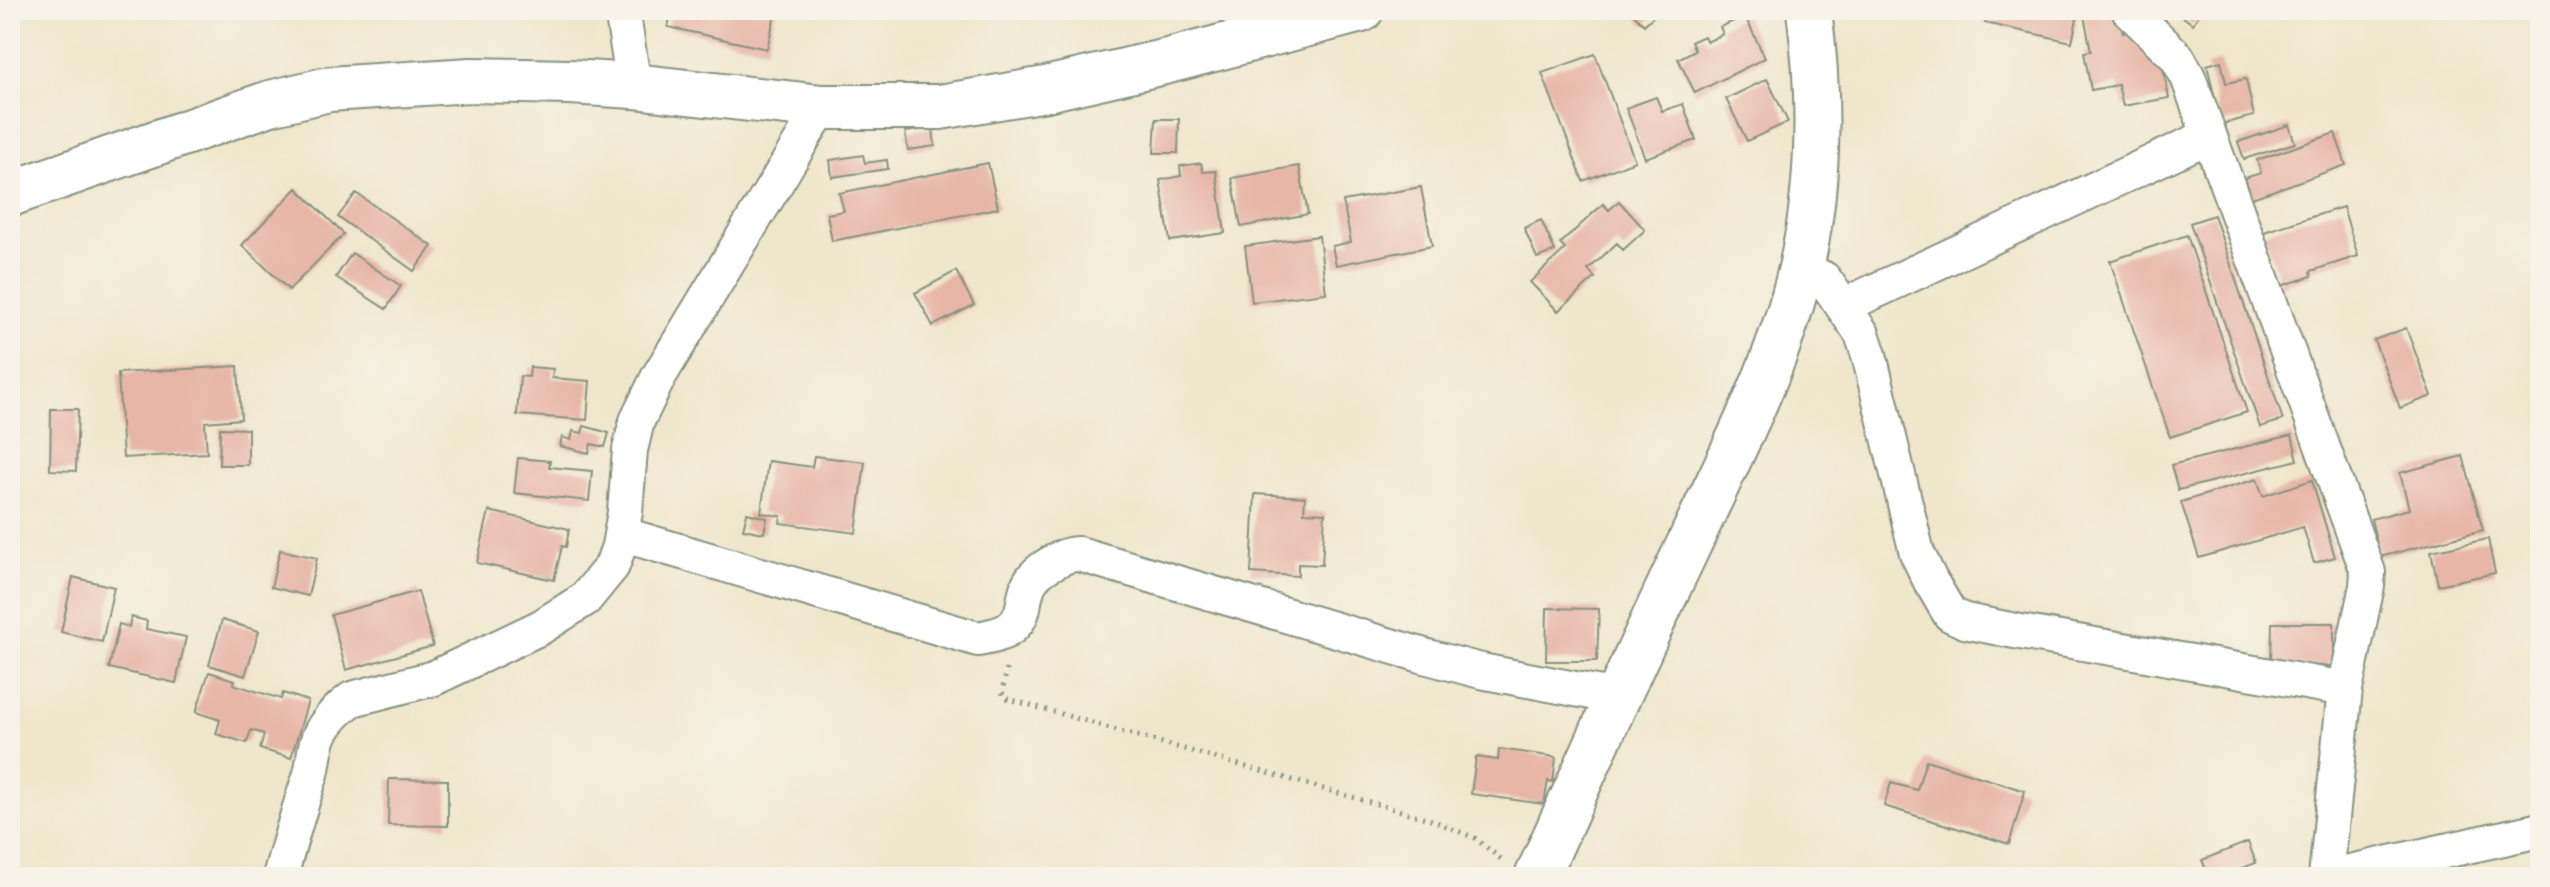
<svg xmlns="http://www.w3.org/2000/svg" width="2550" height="887" viewBox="0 0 2550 887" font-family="Alegreya,serif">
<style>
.building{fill:#e7b6a7}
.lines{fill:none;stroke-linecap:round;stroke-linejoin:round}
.street-casing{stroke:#889280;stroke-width:38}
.secondary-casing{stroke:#889280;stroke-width:48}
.path{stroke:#889280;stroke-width:5;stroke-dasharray:2 6;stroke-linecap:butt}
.street{stroke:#fff;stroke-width:34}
.secondary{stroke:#fff;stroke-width:44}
</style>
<rect width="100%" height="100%" fill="#f7f3e8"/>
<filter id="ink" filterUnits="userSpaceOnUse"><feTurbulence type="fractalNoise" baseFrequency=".0125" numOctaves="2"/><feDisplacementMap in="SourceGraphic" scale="16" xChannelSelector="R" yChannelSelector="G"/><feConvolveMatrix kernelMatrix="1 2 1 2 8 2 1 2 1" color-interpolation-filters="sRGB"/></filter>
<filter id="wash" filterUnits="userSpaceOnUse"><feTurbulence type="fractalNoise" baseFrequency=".006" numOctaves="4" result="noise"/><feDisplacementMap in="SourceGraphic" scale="32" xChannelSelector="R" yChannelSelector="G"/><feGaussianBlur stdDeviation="1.8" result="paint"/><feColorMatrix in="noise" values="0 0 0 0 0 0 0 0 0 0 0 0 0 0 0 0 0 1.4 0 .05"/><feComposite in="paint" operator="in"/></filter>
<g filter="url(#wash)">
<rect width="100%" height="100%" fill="#f0e6cc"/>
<g id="blocks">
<path class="building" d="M672,10L689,12L776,10L767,49L668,27Z
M1630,10H1660L1644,25Z
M1988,10H2079L2072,42L1985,23Z
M2083,10H2114L2119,13L2123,33L2144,29L2158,41L2169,98L2123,106L2118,85L2091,90L2084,52L2091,51Z
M2173,10H2202L2193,24Z
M1745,16L1765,58L1695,93L1678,59L1695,50L1691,42L1704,36L1707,42L1723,34L1720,27Z
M1595,54L1635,161L1583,181L1542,73Z
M2221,61L2226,83L2246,79L2254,116L2221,124L2207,65Z
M1767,79L1788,122L1747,141L1726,99Z
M1656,97L1662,111L1683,104L1696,140L1645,158L1626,108Z
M1156,119H1179L1178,153H1154Z
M2289,125L2295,143L2244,159L2238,142Z
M933,128L935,146L908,150L905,132Z
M2335,133L2346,165L2252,198L2245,178L2261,173L2257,160Z
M863,155L865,163L887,160L888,169L832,177L830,160Z
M988,163L998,208L832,241L827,214L844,211L839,193Z
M1201,163L1203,172L1216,171L1225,233L1170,241L1160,180L1181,176L1180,166Z
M1299,166L1308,214L1241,227L1232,178Z
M1421,187L1432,246L1336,265L1332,246L1351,242L1343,201Z
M297,188L344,234L289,290L242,245Z
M356,193L432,246L414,271L338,217Z
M1619,201L1645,230L1623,250L1617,243L1588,270L1595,278L1558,311L1530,282L1565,249L1560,244L1603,204L1609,210Z
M2343,207L2358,256L2311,271L2312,276L2281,286L2264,232Z
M2214,215L2283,420L2260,427L2190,223Z
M1541,220L1555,251L1537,258L1524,228Z
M2187,235L2247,412L2170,437L2110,261Z
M1319,236L1326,293L1252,302L1245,246Z
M352,253L401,286L386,309L336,277Z
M956,271L974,305L933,326L915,293Z
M2406,328L2432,396L2400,408L2374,340Z
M238,366L241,419L205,422L207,453L123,458L118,373Z
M530,367L553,369L552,378L590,381L587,420L517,415L520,376L529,377Z
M51,409H78L76,471L50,470Z
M584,426L609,433L605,447L591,444L589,453L560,446L562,437L571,440L573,431L582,433Z
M220,428L248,429V465H219Z
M2292,435L2298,460L2178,490L2171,465Z
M814,456L865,462L856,533L780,523L781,516L761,513L768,461L812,467Z
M2463,456L2483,530L2380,557L2371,519L2409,509L2400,473Z
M518,458L550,461L549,467L592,471L589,501L514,493Z
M2257,479L2263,496L2312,480L2335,557L2314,563L2303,527L2199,558L2181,502Z
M1255,494L1305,497L1304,512L1325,513L1322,565L1298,564V576L1251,573Z
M489,511L569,529L566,547L562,546L554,580L477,563Z
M747,513L767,518L764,533L743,529Z
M2488,539L2495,573L2438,585L2431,551Z
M280,550L317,558L308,596L271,587Z
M73,577L114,587L102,642L61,632Z
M418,591L433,646L346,670L331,615Z
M1547,608L1599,609L1597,661H1546Z
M131,617L147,621L146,629L186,637L176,683L109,668L119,624L129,627Z
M222,620L259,631L245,676L209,665Z
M2272,623H2334V666L2271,665Z
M209,672L235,680L233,684L281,699L283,693L308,701L291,758L260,749L264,734L251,730L247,743L216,734L220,720L196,712Z
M1499,749L1556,757L1553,782L1548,781L1544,804L1471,794L1476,757L1498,760Z
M1926,760L2025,791L2009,844L1884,806L1891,783L1917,790Z
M389,779L448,780V826L388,825Z
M2248,842L2256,863L2218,877H2209L2202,860Z"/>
</g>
</g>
<g filter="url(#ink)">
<use href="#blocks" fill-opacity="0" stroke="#889280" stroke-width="2"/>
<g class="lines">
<g class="street-casing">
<path id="street" d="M622,10L634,86
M2129,10L2177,57L2188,77L2368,572L2367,586L2345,689L2326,877
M1801,268L1824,279L1862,334L1869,355L1917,553L1930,580L1950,614L1965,621L2015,631L2345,689
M1843,306L2209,136
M621,534L978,639C989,637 1005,634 1013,626C1033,607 1013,585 1050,564C1061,558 1067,554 1079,554L1428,657L1481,671L1617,697
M280,877C289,844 298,812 309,780C314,768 313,755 317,743C322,724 337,710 352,699L434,678L541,627L585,599L612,566L619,546L625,512L630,450L637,421L659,376L822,107
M2327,877L2540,830"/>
</g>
<g class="secondary-casing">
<path id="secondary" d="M10,194L270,103L329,89L471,80L570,82L634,86L822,107H940L1046,89L1168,61L1361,10
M1537,877C1587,765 1637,653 1690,542C1731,453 1779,365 1801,268C1820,184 1820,95 1809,10"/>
</g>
<path class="path" d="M1007,669L1002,692L1005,698L1429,819L1475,838L1501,859"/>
<use href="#street" class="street"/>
<use href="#secondary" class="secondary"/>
</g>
</g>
<rect width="2550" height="887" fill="none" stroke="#f7f3e8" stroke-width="40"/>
</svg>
